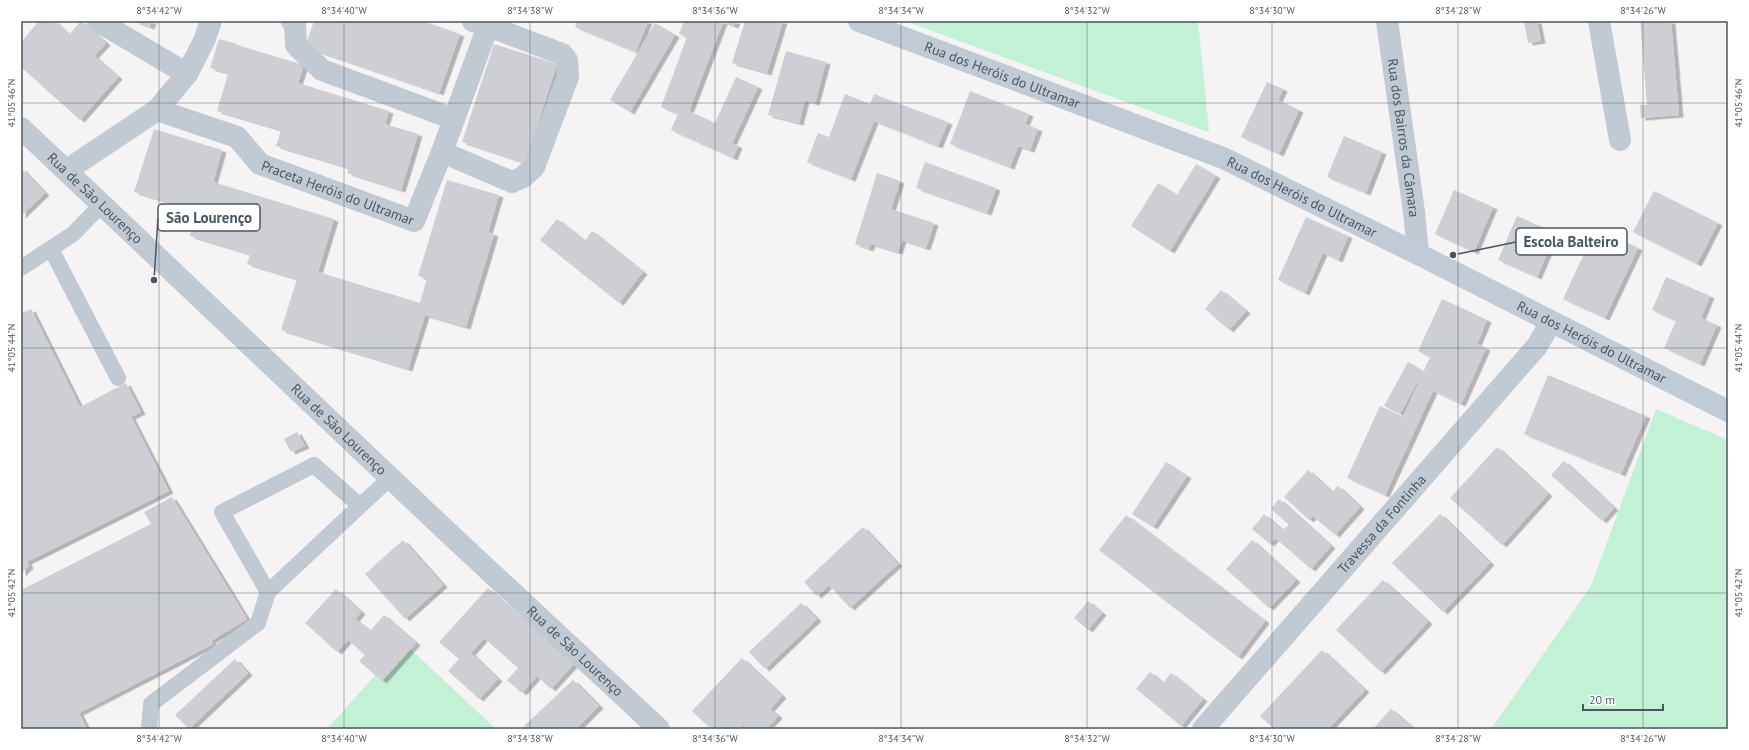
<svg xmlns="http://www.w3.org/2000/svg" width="1749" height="750" viewBox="0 0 1749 750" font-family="'PT Sans',sans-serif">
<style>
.green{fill:#c3f1d5}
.building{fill:#cdcfd5;filter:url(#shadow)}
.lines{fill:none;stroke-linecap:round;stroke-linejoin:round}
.lane{stroke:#c1cad2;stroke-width:16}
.street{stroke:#c1cad2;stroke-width:22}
.secondary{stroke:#c1cbd6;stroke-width:22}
.ticks{fill:none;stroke:#4a5661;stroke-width:1;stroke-opacity:0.45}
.labels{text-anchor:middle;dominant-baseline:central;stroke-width:3;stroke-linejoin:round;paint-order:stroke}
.street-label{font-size:14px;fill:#4a5661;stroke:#fff}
.leader{fill:none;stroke:#4a5661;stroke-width:1.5}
.callout-dot{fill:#4a5661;stroke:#fff;stroke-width:1.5}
.callout{fill:#fff;stroke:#4a5661;stroke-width:1.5}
.callout-label{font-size:15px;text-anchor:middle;font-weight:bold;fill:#4a5661}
.neatline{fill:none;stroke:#4a5661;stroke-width:1.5}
.ticks-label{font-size:10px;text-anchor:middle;fill:#4a5661}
</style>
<defs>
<filter id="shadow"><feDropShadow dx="4.5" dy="2.5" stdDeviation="0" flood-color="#0004"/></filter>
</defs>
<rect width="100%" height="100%" fill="#f5f3f3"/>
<path class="green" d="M905,21H1198L1209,131L1208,132Z
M1656,409L1728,440V729H1491L1591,586Z
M404,643L496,729H327Z"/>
<path class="building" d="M39,21H54L69,35L81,21L106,43L94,56L118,77L80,120L21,67V42Z
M133,21H152L150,27Z
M314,21H423L460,34L439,93L305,47Z
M577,21H648L636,52L575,27Z
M684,21H736L734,26L723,22L689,111L715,123L736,77L758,87L732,143L738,146L733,158L671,130L678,114L661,107L687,37L679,34Z
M745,21H783L767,73L732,63Z
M1524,21H1537L1541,41L1528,43Z
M1640,21H1671L1679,115L1641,118L1640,105H1647Z
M655,23L675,35L630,112L610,100Z
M219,39L237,44L228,73L210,68Z
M494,44L557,64L525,163L462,142Z
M237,45L304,65L298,83L389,111L385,124L418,134L401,190L347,173L349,168L276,146L281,130L217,111Z
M786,51L826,62L815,103L805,100L799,123L768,115Z
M1267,82L1283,89L1278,100L1299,110L1279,154L1241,137Z
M970,91L1029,114L1025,124L1038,129L1030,150L1018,146L1010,167L950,144Z
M845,94L870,104L874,94L948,122L938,146L874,121L851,179L807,162L818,133L829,137Z
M154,129L222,150L213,182L334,219L318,272L420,303L427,278L418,276L447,180L499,195L488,232L494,234L466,327L425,315L408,369L281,330L297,279L247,264L250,254L190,236L197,211L134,192Z
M1344,136L1382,152L1366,193L1327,177Z
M925,162L996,188L987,213L916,188Z
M1196,164L1216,176L1170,251L1131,226L1158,183L1177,195Z
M21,168L45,193L21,216Z
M877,173L900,181L891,209L934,223L926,248L902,240L898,252L871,244L869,249L855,244Z
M1454,190L1493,207L1474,252L1435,234Z
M1654,191L1718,223L1697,264L1633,232Z
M1517,216L1556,233L1537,277L1498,260Z
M1306,217L1348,236L1338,260L1323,253L1305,293L1278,280Z
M557,219L585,241L592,231L643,272L619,303L540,240Z
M1596,228L1638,248L1605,318L1563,299Z
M1666,277L1710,296L1701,318L1717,325L1700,364L1664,348L1676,321L1652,310Z
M1221,290L1246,311L1229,330L1205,309Z
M1442,299L1487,320L1477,344L1486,348L1461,404L1433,391L1385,495L1347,478L1380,406L1403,417L1430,357L1418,351Z
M31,309L80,407L126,383L141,412L131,417L169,491L27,562L29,566L21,574V313Z
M1408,362L1423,371L1400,414L1384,406Z
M1548,375L1646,416L1621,474L1524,434Z
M297,432L305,446L291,452L284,439Z
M1497,447L1548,494L1502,545L1450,498Z
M1564,461L1614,508L1602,521L1551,475Z
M1166,462L1187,476L1153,527L1132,514Z
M1308,470L1332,492L1338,486L1360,507L1335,535L1313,516L1309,520L1284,497Z
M172,497L247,619L211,641L213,644L79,713L87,729H21V590L151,524L144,512Z
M1279,499L1331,546L1311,569L1275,538L1270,544L1252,529L1264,514L1282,530L1289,525L1271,509Z
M1440,514L1490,563L1443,612L1392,563Z
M1126,515L1265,621L1238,657L1099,550Z
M863,527L898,564L850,608L829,585L817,596L804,582Z
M403,540L443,585L405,619L365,574Z
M1252,540L1296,580L1269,608L1226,569Z
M1383,580L1428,622L1381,672L1336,630Z
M488,588L573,665L551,689L537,676L522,693L507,680L518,668L484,638L471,653L498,679L479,699L448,671L459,659L439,642Z
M336,589L361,612L355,619L370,631L384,615L416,643L382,681L359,661L365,655L348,640L337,652L305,623Z
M1088,601L1102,613L1088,630L1074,618Z
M801,603L817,619L765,669L749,652Z
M1322,650L1365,690L1328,729H1274L1260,716Z
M742,658L782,696L770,709L778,716L766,729H748L743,725L739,729H711L692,711Z
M235,659L248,673L189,729L175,715Z
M1150,672L1163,683L1171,673L1203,699L1181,726L1136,689Z
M573,680L599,706L576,729H527L524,726Z
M1391,709L1414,729H1373Z"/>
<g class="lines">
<path class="lane" d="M51,249L118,378
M21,268L73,234L102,204
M268,592L222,512L314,465L360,506
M149,729L151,704L258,623L268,592L390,478"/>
<g class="street">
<path d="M98,21L187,74"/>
<path d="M292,21L295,23L296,45L322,70L454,119"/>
<path id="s1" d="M1387,21L1414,212L1418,254"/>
<path d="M1599,21L1620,140"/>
<path d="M157,110L187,74L204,41L211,21"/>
<path id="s2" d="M21,128L440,525L659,729"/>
<path d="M442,152L512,182L523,177L534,167L568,77L567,60L562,54L488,26"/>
<path id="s3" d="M67,170L157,110L237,137L260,164L414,221L442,152L488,26L473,21"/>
<path id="s4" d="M1203,729L1537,346L1551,322"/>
</g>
<path class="secondary" id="s5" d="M859,21L1223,158L1418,254L1728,411"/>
</g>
<path class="ticks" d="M159,21V729M344,21V729M530,21V729M715,21V729M901,21V729M1087,21V729M1272,21V729M1458,21V729M1643,21V729M21,103H1728M21,348H1728M21,593H1728"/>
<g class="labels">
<g class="street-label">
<text stroke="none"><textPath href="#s5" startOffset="153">Rua dos Heróis do Ultramar</textPath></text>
<text stroke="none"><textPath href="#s1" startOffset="118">Rua dos Bairros da Câmara</textPath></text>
<text stroke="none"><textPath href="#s3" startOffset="311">Praceta Heróis do Ultramar</textPath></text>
<text stroke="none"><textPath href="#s5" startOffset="477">Rua dos Heróis do Ultramar</textPath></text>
<text stroke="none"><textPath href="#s2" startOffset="102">Rua de São Lourenço</textPath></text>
<text stroke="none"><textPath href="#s5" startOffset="801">Rua dos Heróis do Ultramar</textPath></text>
<text stroke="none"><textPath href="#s2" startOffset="438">Rua de São Lourenço</textPath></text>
<text stroke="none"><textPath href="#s4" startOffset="272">Travessa da Fontinha</textPath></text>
<text stroke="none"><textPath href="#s2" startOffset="762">Rua de São Lourenço</textPath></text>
</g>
</g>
<path class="leader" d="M154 280L158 218M1453 255L1516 242"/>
<g class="callout-dot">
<circle cx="154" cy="280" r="4"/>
<circle cx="1453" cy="255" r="4"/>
</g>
<g class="callout">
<rect x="158" y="204" width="102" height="27" rx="4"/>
<rect x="1516" y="228" width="111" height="27" rx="4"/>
</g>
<g class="callout-label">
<text x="209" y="223">São Lourenço</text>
<text x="1571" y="247">Escola Balteiro</text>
</g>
<rect width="1749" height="750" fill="none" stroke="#ffffff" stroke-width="44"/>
<path d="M1583 704v6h80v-6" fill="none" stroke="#4a5661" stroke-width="2"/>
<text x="1589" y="704" font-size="12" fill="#4a5661" stroke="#ffffff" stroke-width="3" paint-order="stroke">20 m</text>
<rect x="22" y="22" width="1705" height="706" class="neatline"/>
<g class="ticks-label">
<text x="159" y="14">8°34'42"W</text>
<text x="344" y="14">8°34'40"W</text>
<text x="530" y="14">8°34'38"W</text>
<text x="715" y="14">8°34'36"W</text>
<text x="901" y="14">8°34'34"W</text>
<text x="1087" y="14">8°34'32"W</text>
<text x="1272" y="14">8°34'30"W</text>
<text x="1458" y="14">8°34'28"W</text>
<text x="1643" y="14">8°34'26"W</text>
<text transform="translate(11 103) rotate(-90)" y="4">41°05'46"N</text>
<text transform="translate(1738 103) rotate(-90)" y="4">41°05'46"N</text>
<text transform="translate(11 348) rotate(-90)" y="4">41°05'44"N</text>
<text transform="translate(1738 348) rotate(-90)" y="4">41°05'44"N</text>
<text transform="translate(11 593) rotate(-90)" y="4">41°05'42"N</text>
<text transform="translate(1738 593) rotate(-90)" y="4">41°05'42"N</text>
<text x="159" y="742">8°34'42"W</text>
<text x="344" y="742">8°34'40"W</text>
<text x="530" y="742">8°34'38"W</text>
<text x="715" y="742">8°34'36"W</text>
<text x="901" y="742">8°34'34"W</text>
<text x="1087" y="742">8°34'32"W</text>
<text x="1272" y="742">8°34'30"W</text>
<text x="1458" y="742">8°34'28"W</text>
<text x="1643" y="742">8°34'26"W</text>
</g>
</svg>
